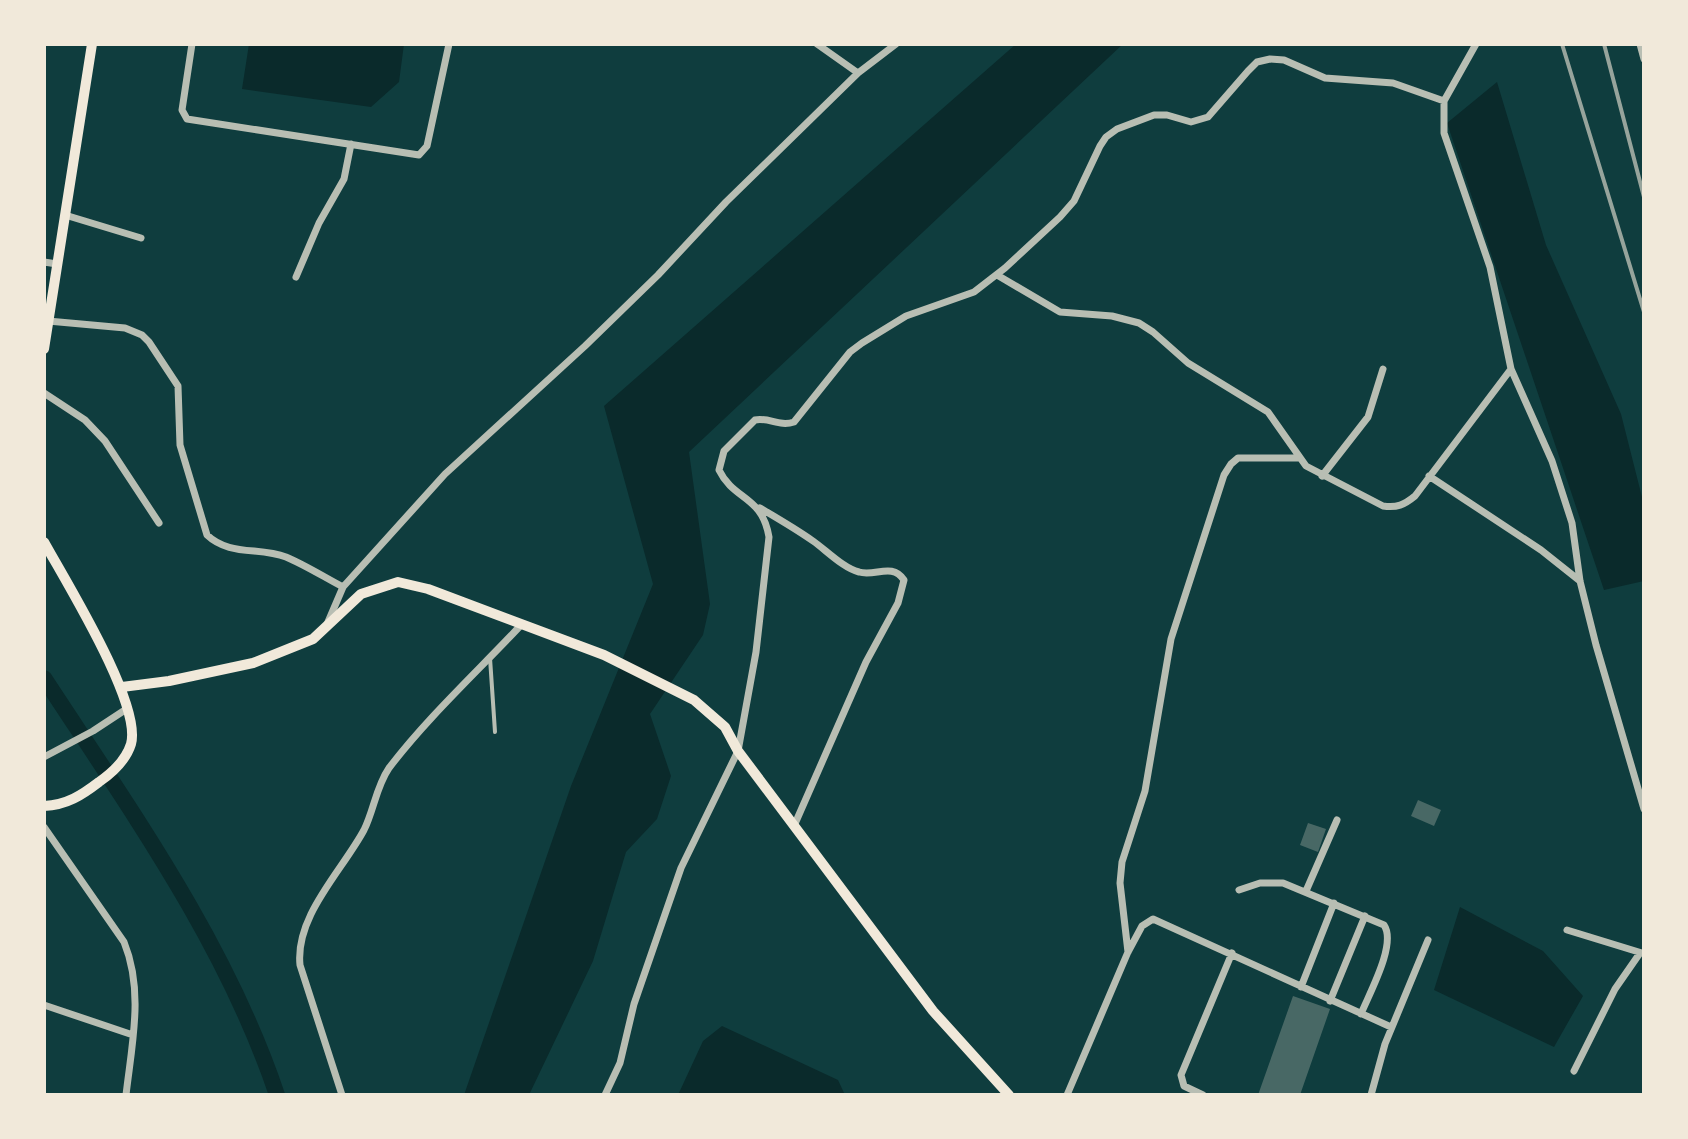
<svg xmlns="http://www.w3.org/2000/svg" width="1688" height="1139" viewBox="0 0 1688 1139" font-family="Jost,sans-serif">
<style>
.water{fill:#0a2a2b}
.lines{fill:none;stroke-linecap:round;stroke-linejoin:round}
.canal{stroke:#0a2a2b;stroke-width:16}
.building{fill:#486865}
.service{stroke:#b8beb3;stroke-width:4}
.minor{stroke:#b8beb3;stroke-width:7}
.secondary{stroke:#f1e9da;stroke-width:10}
.rail{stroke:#97a49c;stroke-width:4}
</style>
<rect width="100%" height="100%" fill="#0f3d3e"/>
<path class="water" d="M249,44H404L399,82L371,107L242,89Z
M1016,44H1123L689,452L710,604L703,635L650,714L671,776L657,819L626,852L593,961L529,1095H464L571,786L653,584L604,406Z
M1497,82L1546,245L1621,414L1644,505V581L1604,590L1447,123Z
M1460,907L1543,951L1583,996L1554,1047L1434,990Z
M722,1026L838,1080L845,1095H678L703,1041Z"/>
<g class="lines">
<path class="canal" d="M44,678C131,811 226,943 277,1095"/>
</g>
<path class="building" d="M1418,800L1441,810L1434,826L1411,816Z
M1308,823L1326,829L1318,852L1300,845Z
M1293,996L1330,1009L1300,1095H1258Z"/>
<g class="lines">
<path class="service" d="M490,658L495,732"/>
<path class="minor" d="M192,44L182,110L187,119L419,155L427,146L449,44
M817,44L858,73
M1476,44L1444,101V133L1490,267L1511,369L1552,461L1572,523L1580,581L1596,645L1644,809
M1640,44L1644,59
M65,215L141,238
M44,262L57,264
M997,275L1060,312L1112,316L1139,323L1153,332L1188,363L1268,412L1306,466L1383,506C1397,508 1404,505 1415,496L1511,369
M296,277L319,223L344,179L351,144
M48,321L125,328L142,335L149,342L178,386L180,445L207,535C229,556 259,547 286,557C305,565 324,577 343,587
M44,393L85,420L105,441L159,523
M1322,476L1368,417L1383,369
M1429,476L1541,550L1580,581
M760,508C777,518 796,529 813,541C826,550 843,568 859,572C875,577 892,562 904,580L898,603L866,662L794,826
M328,622L343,587L445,474L585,346L658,275L726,202L858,73L896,44
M44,757L93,731L128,708
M44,827L124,942C144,991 132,1043 126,1095
M1239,890L1260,883H1283L1384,925C1397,944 1369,994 1361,1014
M1306,891L1337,820
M1567,930L1642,953
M1128,952L1120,883L1122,862L1145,791L1171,639L1224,475L1231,464L1238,458H1298
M1301,987L1334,903
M1330,1001L1365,916
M44,1005L133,1035
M1574,1071L1615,989L1640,953
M342,1095L300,965C295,916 342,871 364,830C374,810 376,787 389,768C428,717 478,671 522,624
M605,1095L620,1063L634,1004L681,868L738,751L756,652L769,537C762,495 734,501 719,470L724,451L755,420C769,417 779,427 794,422L850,352L862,343L906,316L974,292L1005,268L1060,217L1074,201L1100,146L1106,137L1117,129L1154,115H1167L1191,122L1208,117L1248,71L1257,62L1270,59L1284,60L1325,78L1393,83L1444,101
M1067,1095L1128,952L1142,926L1153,919L1391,1027
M1203,1095L1184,1086L1181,1075L1232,953
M1371,1095L1385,1044L1428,940"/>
<path class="secondary" d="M44,349L92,44
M44,542C66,582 142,704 131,744C126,760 112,773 99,782C82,795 67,805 44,806
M122,687L169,681L253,663L313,639L361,594L398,582L428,589L604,655L694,700L725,727L738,751L933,1011L1009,1095"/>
<path class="rail" d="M1562,44L1644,312
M1604,44L1644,197"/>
</g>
<rect width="1688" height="1139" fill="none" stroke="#f1e9da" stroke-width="92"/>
</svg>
